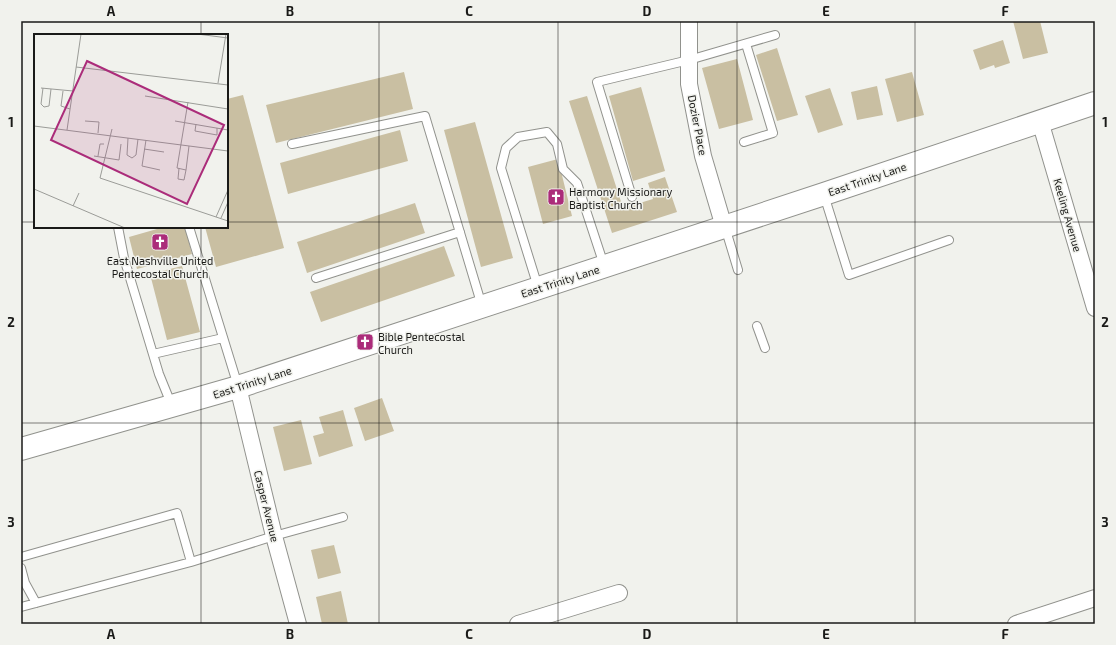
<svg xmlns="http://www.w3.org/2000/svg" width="1116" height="645" viewBox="0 0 1116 645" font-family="'Exo 2',sans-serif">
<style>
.building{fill:#c9bfa2}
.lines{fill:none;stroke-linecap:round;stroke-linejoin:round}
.lane-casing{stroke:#91928d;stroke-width:10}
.street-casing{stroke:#91928d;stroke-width:18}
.secondary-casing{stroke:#91928d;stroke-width:24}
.lane{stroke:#fff;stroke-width:8}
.street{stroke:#fff;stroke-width:16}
.secondary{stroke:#fff;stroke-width:22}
.grid{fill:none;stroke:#1a1a18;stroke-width:1;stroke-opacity:0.55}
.labels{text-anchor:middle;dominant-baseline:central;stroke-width:3;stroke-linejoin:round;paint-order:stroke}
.street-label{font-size:11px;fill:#1a1a18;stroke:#f1f2ed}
.poi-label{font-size:11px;fill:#1a1a18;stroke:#f1f2ed;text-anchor:start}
.inset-road{fill:none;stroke:#9b9c98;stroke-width:1}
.view{fill:#ab2c7a;fill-opacity:0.15;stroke:#ab2c7a;stroke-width:2}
.inset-edge{fill:none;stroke:#1a1a18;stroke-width:2}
.neatline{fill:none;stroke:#1a1a18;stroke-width:1.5}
.grid-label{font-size:13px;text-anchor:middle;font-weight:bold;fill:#1a1a18}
</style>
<rect width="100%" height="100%" fill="#f1f2ed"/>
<path class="building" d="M1013,21H1040L1048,53L1023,59Z
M1003,40L1010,63L995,68L994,65L980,70L973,50Z
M777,48L798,115L777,121L756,55Z
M737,59L753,120L719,129L702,68Z
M404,72L413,109L276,143L266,105Z
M912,72L924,115L897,122L885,79Z
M877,86L883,115L857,120L851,92Z
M641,87L665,171L633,181L609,96Z
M830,88L843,125L818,133L805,96Z
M243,95L284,248L216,267L205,227H227V99Z
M587,96L623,208L653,199L648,183L665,177L677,212L612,233L569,101Z
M475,122L513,258L481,267L444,130Z
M400,130L408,161L288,194L280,163Z
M558,159L572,216L543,224L528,167Z
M415,203L425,233L307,273L297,242Z
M164,227H185L192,254L137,269L129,237Z
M444,246L455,276L321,322L310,292Z
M182,266L200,332L167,340L150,274Z
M382,398L394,431L365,441L354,408Z
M343,410L353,446L319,457L313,436L324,433L319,417Z
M301,420L312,464L284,471L273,427Z
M334,545L341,573L318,579L311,550Z
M341,591L348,624H322L316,597Z"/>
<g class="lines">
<g class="lane-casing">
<path id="lane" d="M744,142L773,133L746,44
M292,144L425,116L482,306
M824,195L849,275L949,240
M632,197L597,82L689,60L775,35
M118,227L124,258L159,374L172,406
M189,227L238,386
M725,227L738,270
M316,278L460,232
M538,287L501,168L506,148L518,137L547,132L557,144L563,169L577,183L604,265
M757,326L765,348
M153,354L223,338
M21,557L177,513L191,562
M21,568L25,583L36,603
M21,607L191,562L274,536L343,517"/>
</g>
<g class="street-casing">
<path id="street" d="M689,21V84L703,156L724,227
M1040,121L1095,308
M238,387L274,536L298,624
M518,624L619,593
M1016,624L1095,598"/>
</g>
<g class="secondary-casing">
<path id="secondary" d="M21,449L238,387L824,194L1095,103"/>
</g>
<use href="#lane" class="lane"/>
<use href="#street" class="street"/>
<use href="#secondary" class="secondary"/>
</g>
<path class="grid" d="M201,21V35M379,21V624M558,21V624M737,21V624M915,21V624M21,222H35M227,222H1095M201,227V624M21,423H1095"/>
<defs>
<g id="church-square" transform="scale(0.9)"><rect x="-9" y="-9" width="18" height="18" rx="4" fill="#ab2c7a" stroke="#f1f2ed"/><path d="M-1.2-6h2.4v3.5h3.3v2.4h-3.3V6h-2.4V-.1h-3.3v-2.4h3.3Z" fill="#fff"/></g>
</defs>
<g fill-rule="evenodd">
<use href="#church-square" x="556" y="197"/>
<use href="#church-square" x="160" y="242"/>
<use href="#church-square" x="365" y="342"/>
</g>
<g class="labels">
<g class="street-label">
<text transform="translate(698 125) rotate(79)">Dozier Place</text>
<text transform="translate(867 179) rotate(-19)">East Trinity Lane</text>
<text transform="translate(1068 215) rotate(74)">Keeling Avenue</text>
<text transform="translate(560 281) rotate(-18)">East Trinity Lane</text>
<text transform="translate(252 382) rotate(-18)">East Trinity Lane</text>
<text transform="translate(267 506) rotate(76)">Casper Avenue</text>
</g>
<g class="poi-label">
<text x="569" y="191">Harmony Missionary<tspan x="569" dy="13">Baptist Church</tspan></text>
<text x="160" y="260" text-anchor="middle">East Nashville United<tspan x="160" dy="13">Pentecostal Church</tspan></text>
<text x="378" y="336">Bible Pentecostal<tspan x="378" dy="13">Church</tspan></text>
</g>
</g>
<g transform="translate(34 34)">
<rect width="194" height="194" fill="#f1f2ed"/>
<path class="inset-road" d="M163,0L194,4M42,33L194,51M184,49L192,0M7,54L39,57M9,54L7,70L10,73L15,72L17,55M29,57L27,72L36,75M111,62L194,75M154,68L143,134L152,136L155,112M51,87L65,88L64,99M141,87L194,96M162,90L161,97L183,101V94M0,92L194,117M78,95L66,144L194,187M33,96L47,0M94,104L93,121L98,124L102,121L104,105M112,106L108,132L126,136M110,115L130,118M60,122L85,126L87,110M64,122L66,110H70M145,134L144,145L150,146L152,136M0,155L91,194M39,172L45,159M182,183L194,156M187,184L194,168"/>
<path class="view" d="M53,27L190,91L153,170L17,106Z"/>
<rect width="194" height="194" class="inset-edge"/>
</g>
<rect width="1116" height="645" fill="none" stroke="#f1f2ed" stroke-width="44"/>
<rect x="22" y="22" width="1072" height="601" class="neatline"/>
<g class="grid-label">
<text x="111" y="16">A</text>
<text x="290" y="16">B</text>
<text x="469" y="16">C</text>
<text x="647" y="16">D</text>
<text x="826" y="16">E</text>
<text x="1005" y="16">F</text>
<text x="11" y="127">1</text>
<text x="1105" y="127">1</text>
<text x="11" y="327">2</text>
<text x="1105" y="327">2</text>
<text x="11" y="527">3</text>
<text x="1105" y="527">3</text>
<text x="111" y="639">A</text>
<text x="290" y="639">B</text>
<text x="469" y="639">C</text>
<text x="647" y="639">D</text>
<text x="826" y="639">E</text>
<text x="1005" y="639">F</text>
</g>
</svg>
